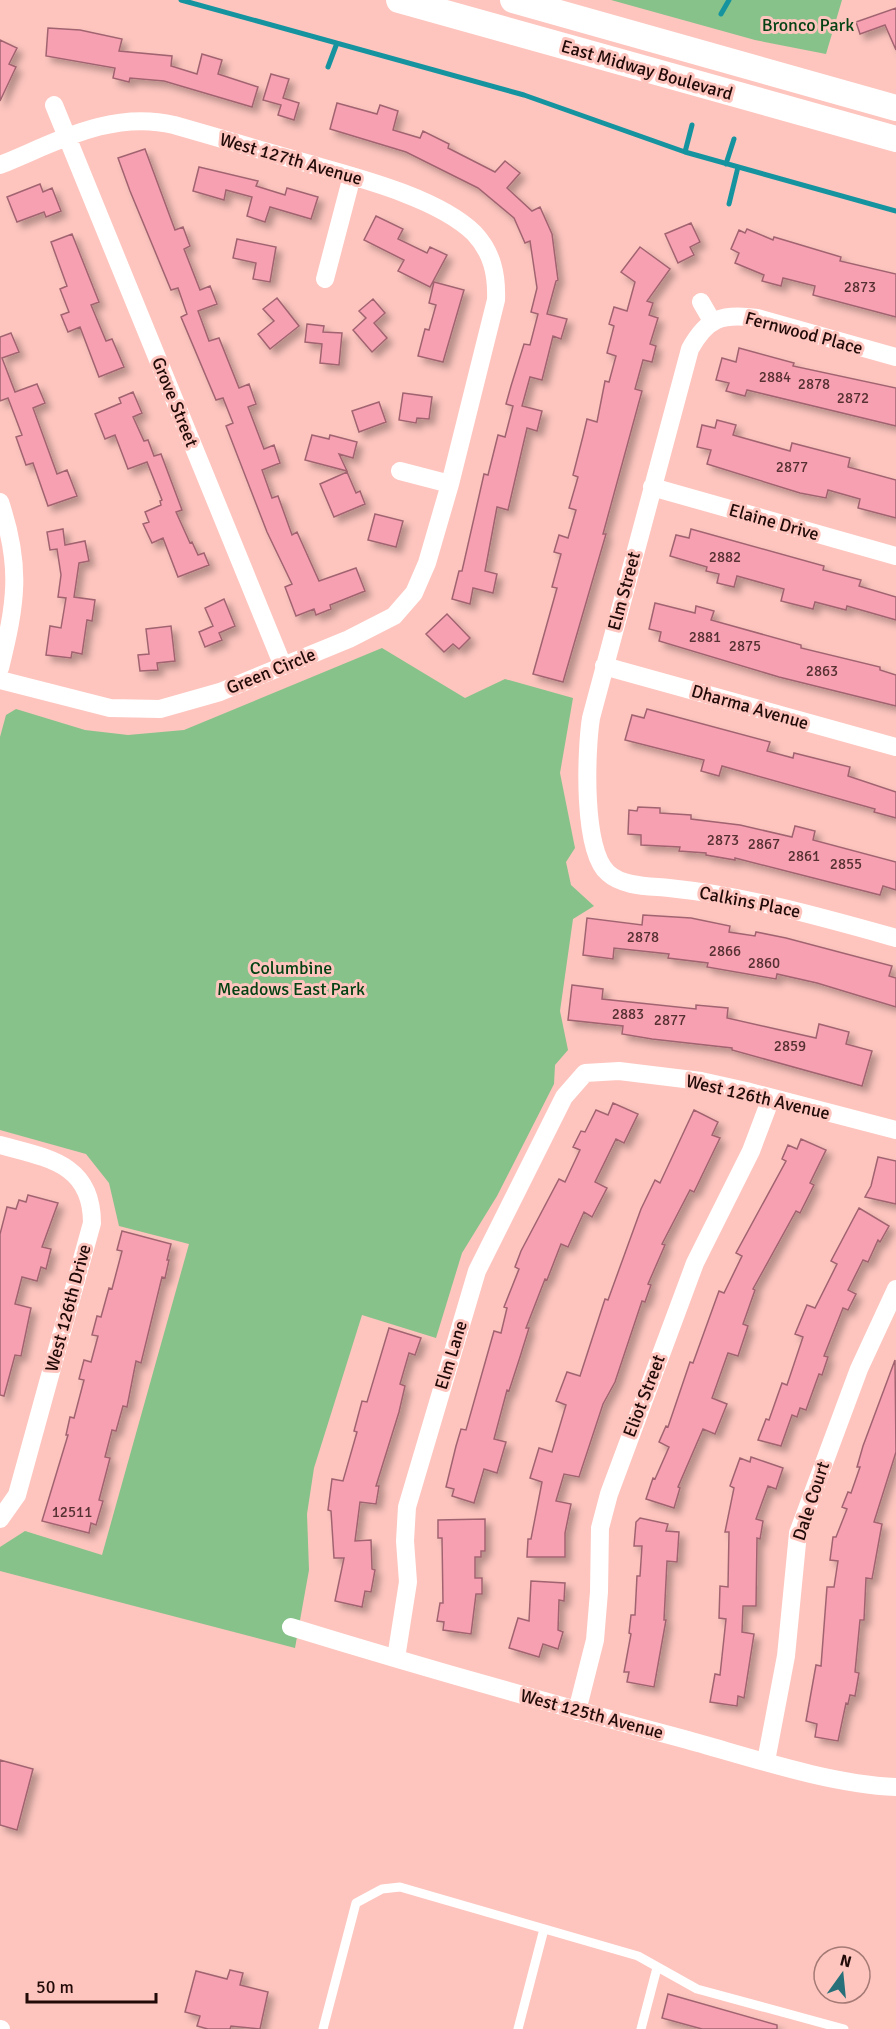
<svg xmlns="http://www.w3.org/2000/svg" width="896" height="2029" viewBox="0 0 896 2029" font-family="Signika,sans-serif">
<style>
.green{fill:#86c28a}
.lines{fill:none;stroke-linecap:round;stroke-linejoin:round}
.stream{stroke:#1594a0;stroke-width:5}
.building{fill:#f7a0b2;stroke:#a26471;stroke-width:1.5;filter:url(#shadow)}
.lane{stroke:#fff;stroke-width:9}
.street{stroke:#fff;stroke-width:18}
.secondary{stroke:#fff;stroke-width:26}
.labels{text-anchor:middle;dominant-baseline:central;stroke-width:6;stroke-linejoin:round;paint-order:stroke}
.number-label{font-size:15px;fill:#563032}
.park-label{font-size:18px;fill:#054213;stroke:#fdc5be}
.street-label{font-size:18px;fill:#210a08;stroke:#fdc5be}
</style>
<defs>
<filter id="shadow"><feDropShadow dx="5.5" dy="5.5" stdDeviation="3" flood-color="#0004"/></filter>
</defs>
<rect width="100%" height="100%" fill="#fdc5be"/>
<path class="green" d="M611,0H842L826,54L755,40Z
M382,648L465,698L505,679L573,698L560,773L575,848L566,862L571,885L594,906L573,919L560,1011L568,1050L555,1065L554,1084L497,1196L462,1253L436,1338L362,1315L314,1468L307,1514L309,1570L295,1648L0,1571V1547L25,1531L102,1555L189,1244L119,1226L109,1183L86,1154L0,1130V737L6,715L16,709L85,730L128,735L184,730Z"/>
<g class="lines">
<path class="stream" d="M181,0L524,95L685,152L896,211
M721,14L729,0
M328,67L337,43
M685,152L692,125
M726,164L734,139
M729,204L738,167"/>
</g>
<path class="building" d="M896,8V50L885,25L860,34L856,22Z
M48,28L80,30L122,39L119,51L172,56L171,66L197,74L202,54L222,60L218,74L258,87L252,107L164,81L130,78L129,82L113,78L115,68L46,56Z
M0,40L17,48L9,64L16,67L0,101Z
M271,74L289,79L283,98L299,103L294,120L278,115L281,105L263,100Z
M337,103L377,114L380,105L398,111L393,130L420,138L423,131L449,144L448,148L495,172L505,161L520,173L507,188L532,211L540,207L552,234L558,280L556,281L547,314L567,319L561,339L553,336L542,380L530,377L522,406L542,411L537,431L527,428L508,510L497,507L485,571L497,574L493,593L473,588L470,604L452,599L459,571H462L484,474L488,475L498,435L505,437L513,406L506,404L511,386L524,344L530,345L538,314L531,312L537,288L530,241L525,243L514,218L478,188L406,152L330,129Z
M145,149L175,230L183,227L190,246L184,249L200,290L210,286L217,304L198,311L209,341L219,338L239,388L249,384L256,404L248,407L264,449L274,445L280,463L262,470L272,498L278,496L292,535L297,532L319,581L356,568L365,591L330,605L331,609L316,615L314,609L296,616L285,587L292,584L267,532L226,426L233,423L223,398L216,400L181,317L187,314L178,288L171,290L130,191L118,158Z
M199,167L258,181L256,186L285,195L287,188L318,197L311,219L270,207L265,222L247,216L252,197L226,190L224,200L193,191Z
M40,184L43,192L52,188L61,211L46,217L44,212L17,222L7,197Z
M376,216L403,229L398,239L427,253L430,247L447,255L430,287L398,271L404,260L364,240Z
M691,223L700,242L690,247L694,255L678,263L665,234Z
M747,229L773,240L774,237L841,257L840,261L896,274V317L813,295L815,286L783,278L781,286L762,281L764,275L735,263L739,253L731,249L739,230L745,233Z
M72,234L99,302L91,305L106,341L112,339L124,367L99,377L80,327L68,332L61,315L69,312L60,289L67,286L51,242Z
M237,239L276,247L270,282L253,279L256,263L233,258Z
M640,247L670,269L647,301L653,303L649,315L658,318L650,344L656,346L652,362L643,360L635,389L642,391L603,534H606L563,682L533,674L557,588L552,587L561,554L554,552L559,535L568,538L576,510L569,508L578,477L573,475L583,436L587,419L597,422L605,381L609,382L616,356L607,353L614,326L609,324L614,307L627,311L635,282L621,272Z
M434,282L464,290L443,362L418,356L425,329L429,330L436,305L429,303Z
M277,298L299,326L270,349L258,334L274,321L263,309Z
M373,299L385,313L374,323L387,338L372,352L353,330L366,318L359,311Z
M307,324L324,326L323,332L342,333L339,365L320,363L322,344L305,342Z
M11,333L19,352L2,358L15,392L37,384L45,403L33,408L57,474L67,470L77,496L48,506L33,463L26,465L16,437L22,435L8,398L0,401V337Z
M739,348L794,363L793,366L896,388V426L747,390L745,396L726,391L729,383L716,380L722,358L736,362Z
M133,392L142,413L133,417L144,441L148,440L154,456L161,454L182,510L176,512L190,543L192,542L198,555L204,553L209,565L178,577L163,538L152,543L143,524L149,522L145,512L161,505L160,501L162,500L147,462L128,469L115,435L105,439L95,414L121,403L119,398Z
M403,393L432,397L429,419L417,418L416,423L399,420Z
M379,402L386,422L359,432L352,411Z
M717,420L736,425L733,435L790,451L792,443L850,458L848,467L896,480V518L858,508L860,499L828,490L826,498L800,493L707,464L711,450L697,447L702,425L715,428Z
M312,435L329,439L330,435L357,442L353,458L339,454L347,471L305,460Z
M347,472L356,493L360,491L365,504L334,517L320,484Z
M375,514L403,521L396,547L368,540Z
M63,529L65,545L85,541L89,561L79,563L74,597L95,600L92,621L87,620L82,654L72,652L71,658L46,655L50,626L61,628L66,598L58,597L61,575L57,549L50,550L47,532Z
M691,529L824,566L823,570L861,580L859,586L896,597V620L847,606L846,610L815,602L813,609L781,601L784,589L737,576L734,587L717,583L719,574L706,571L707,567L670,556L676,535L689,538Z
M224,599L235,626L219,633L222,640L205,647L199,632L213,626L205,608Z
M655,603L695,613L696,606L714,611L711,620L801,645V648L880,667V670L896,675V706L779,677L659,641L661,632L649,629Z
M447,614L470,638L459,649L453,644L444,652L426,634Z
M171,626L175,661L157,663L158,670L140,671L138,655L149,654L146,629Z
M647,709L770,742L767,751L793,758L794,753L850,767L848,776L896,792V818L874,812L875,809L722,766L719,776L701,771L704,760L625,740L632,715L644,718Z
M638,807L660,808V813L691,815V819L740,825L792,837L795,826L815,831L813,840L896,862V890L883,886L880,895L735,858V860L706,855V853L679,851L680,847L641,845V835L628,834L629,810L637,811Z
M643,915L691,918L730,926L729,932L755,936L756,932L786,938L892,966L889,976L896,978V1007L817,983L777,974L776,979L707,967L708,963L668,958L669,954L614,948L613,959L583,955L587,918L642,925Z
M572,985L603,989L602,999L696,1009V1005L728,1008L727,1018L816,1038L819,1024L849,1032L846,1044L872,1051L862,1086L732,1050V1048L652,1039L622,1034L623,1026L568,1020Z
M613,1103L638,1114L624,1143L616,1139L595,1182L607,1188L592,1217L584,1212L568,1247L561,1244L547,1280L545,1279L526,1328H529L520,1357L509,1391L507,1390L494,1439L506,1442L497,1473L484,1469L474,1503L452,1496L454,1489L446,1487L456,1446L461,1429L466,1430L494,1331L501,1333L507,1308L504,1307L519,1269L515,1267L521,1251L559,1179L565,1182L580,1150L573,1147L581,1131L585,1132L596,1110L608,1115Z
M694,1110L718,1122L712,1135L720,1138L694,1192L690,1190L662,1244L665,1245L648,1284L651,1285L645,1302L642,1301L615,1382L603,1404L579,1477L564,1474L556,1501L571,1504L565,1533V1557H527L528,1539H531L542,1482L530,1478L539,1448L552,1452L566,1405L556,1401L567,1372L580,1376L605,1299L608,1300L641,1209L655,1180L660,1183Z
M801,1139L826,1150L810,1183L814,1185L800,1213L796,1211L753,1289L755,1290L743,1324L748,1326L738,1356L728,1353L712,1398L727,1404L715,1434L703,1429L678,1487L680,1488L674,1508L646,1499L653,1478L655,1479L669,1447L659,1442L666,1426L668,1427L690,1362L693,1363L719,1291L724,1293L742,1256L736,1253L786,1161L782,1159L788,1145L797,1149Z
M878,1157L896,1161V1204L865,1197L871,1186Z
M28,1195L58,1203L42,1247L51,1249L46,1269L41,1267L37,1281L22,1277L15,1304L31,1308L21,1356L15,1355L4,1396L0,1395V1234L7,1207L16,1209L19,1200L26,1202Z
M859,1208L889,1226L880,1242L878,1240L868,1262L863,1260L848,1290L856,1294L848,1310L843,1308L824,1356L828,1357L822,1375L819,1374L806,1410L800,1408L797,1417L792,1415L781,1446L758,1440L766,1419L769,1420L782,1383L787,1385L803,1337L795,1334L807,1305L815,1308L837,1264L831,1261Z
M122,1231L171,1244L167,1260H169L165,1278L162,1277L141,1363L136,1361L127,1407L123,1406L116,1431L112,1430L105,1457L110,1458L99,1500L103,1501L96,1525L91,1523L89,1533L42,1521L68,1435H66L70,1417L74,1418L84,1380L79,1379L84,1360L91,1362L98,1336L92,1335L97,1316L101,1317L109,1288L112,1289L122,1251L117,1250Z
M389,1328L421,1338L415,1355L409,1353L400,1384L405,1386L399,1412L376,1486H379L376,1504L360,1502L355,1541L371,1540L372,1569L375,1570L371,1592L365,1591L362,1607L335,1601L344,1558H334L331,1511L328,1510L332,1479L343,1481L357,1432L354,1431L362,1401L367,1402Z
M895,1360L896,1452L874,1522L882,1524L872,1579L866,1578L864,1620H860L855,1672L859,1673L855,1696L850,1695L848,1704L846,1703L838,1741L815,1737L817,1724L806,1721L816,1665L821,1666L827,1587H834L838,1561L830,1560L833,1537H836L847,1509L842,1507L848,1492L851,1493L860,1467H857L863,1446Z
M751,1457L783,1468L776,1489L768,1486L756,1519L763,1521L760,1539L757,1538L756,1606H743L742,1632L754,1634L744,1698L738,1696L737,1706L710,1702L715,1674L720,1675L726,1619L719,1618L720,1586L728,1587L729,1532H725L734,1488L730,1486L740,1458L750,1462Z
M640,1518L668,1524L666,1531L679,1532L677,1562L667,1561L664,1620H666L654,1687L627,1682L629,1672H624L631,1634L629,1633L631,1615H635L637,1576H640L642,1546H634L636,1522Z
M485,1519V1551H481V1557H475V1578H482V1594H476L471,1634L443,1630L444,1622L437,1621L440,1603H443L442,1538H438V1520Z
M531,1581L565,1583L564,1601L559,1600L558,1630L563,1632L558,1649L543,1644L539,1657L509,1648L518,1618L529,1621Z
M0,1760L33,1769L17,1830L0,1825Z
M230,1970L243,1973L240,1985L268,1992L260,2029L231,2026L230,2029H208L197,2026L200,2016L185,2012L196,1971L227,1979Z
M668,1994L777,2025V2029H702L662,2018Z"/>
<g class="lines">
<path class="lane" d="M323,2029L356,1903L382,1889L400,1887L638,1956L697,1989L844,2029
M518,2029L544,1929
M641,2029L657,1968"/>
<path class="street" d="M54,105L283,666
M0,165C57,142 111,110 174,125C218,138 262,150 306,163C355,177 437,197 474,233C492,252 497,274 496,300L450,484L427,563L414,593L394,616L349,639L220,692L160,709L110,708L0,680
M325,279L352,176
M701,302L712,321
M896,357L757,318C722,313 707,318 690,349L591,718C586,750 582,851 608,873C623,887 650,886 669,888C747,896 821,917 896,938
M400,471L450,484
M652,487L896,556
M0,502C22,567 16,603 0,668
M604,666L896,747
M0,1145C47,1158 92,1163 92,1223L17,1495L0,1519
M291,1627C421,1667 552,1704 684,1739C750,1757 828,1784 896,1787
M396,1658L408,1582L405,1541L407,1507L477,1271L564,1097L585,1073L619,1071L701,1081L746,1091L896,1130
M577,1711L595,1640L599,1592L600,1528L609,1494L695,1263L751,1151L771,1098
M766,1761L786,1656L798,1533L859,1369L896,1289
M0,2029H1"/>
<path class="secondary" d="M399,0L896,139
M513,0L896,108"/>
</g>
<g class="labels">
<g class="number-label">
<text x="860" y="287">2873</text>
<text x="775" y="377">2884</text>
<text x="814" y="384">2878</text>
<text x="853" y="398">2872</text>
<text x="792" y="467">2877</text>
<text x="725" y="557">2882</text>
<text x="705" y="637">2881</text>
<text x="745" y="646">2875</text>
<text x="822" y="671">2863</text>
<text x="723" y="840">2873</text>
<text x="764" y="844">2867</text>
<text x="804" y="856">2861</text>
<text x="846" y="864">2855</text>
<text x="643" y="937">2878</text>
<text x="725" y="951">2866</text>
<text x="764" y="963">2860</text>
<text x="628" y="1014">2883</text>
<text x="670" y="1020">2877</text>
<text x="790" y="1046">2859</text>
<text x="72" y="1512">12511</text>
</g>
<g class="park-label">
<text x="808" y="25">Bronco Park</text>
<text x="291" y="968">Columbine<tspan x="291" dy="21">Meadows East Park</tspan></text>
</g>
<g class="street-label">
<text transform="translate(647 70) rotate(16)">East Midway Boulevard</text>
<text transform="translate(291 159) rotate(16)">West 127th Avenue</text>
<text transform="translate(804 333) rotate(15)">Fernwood Place</text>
<text transform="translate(175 402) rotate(68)">Grove Street</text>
<text transform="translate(774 522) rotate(16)">Elaine Drive</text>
<text transform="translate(624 591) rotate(-75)">Elm Street</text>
<text transform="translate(271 671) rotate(-22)">Green Circle</text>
<text transform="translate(750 707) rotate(16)">Dharma Avenue</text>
<text transform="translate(750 902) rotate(11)">Calkins Place</text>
<text transform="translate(758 1097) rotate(13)">West 126th Avenue</text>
<text transform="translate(68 1308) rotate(-75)">West 126th Drive</text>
<text transform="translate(451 1355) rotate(-73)">Elm Lane</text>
<text transform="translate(644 1396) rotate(-69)">Eliot Street</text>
<text transform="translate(811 1501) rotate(-72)">Dale Court</text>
<text transform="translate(592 1714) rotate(15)">West 125th Avenue</text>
</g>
</g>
<g transform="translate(842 1975) rotate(15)"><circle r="28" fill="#fdc5be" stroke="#a57a75" stroke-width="1.5"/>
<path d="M0-4.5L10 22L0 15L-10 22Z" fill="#277079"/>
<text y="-9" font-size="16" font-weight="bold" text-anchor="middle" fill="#210a08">N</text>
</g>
<path d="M27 1993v9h129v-9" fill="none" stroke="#210a08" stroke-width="3"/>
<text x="36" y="1993" font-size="18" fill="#210a08" stroke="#fdc5be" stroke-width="4.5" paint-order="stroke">50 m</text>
</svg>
